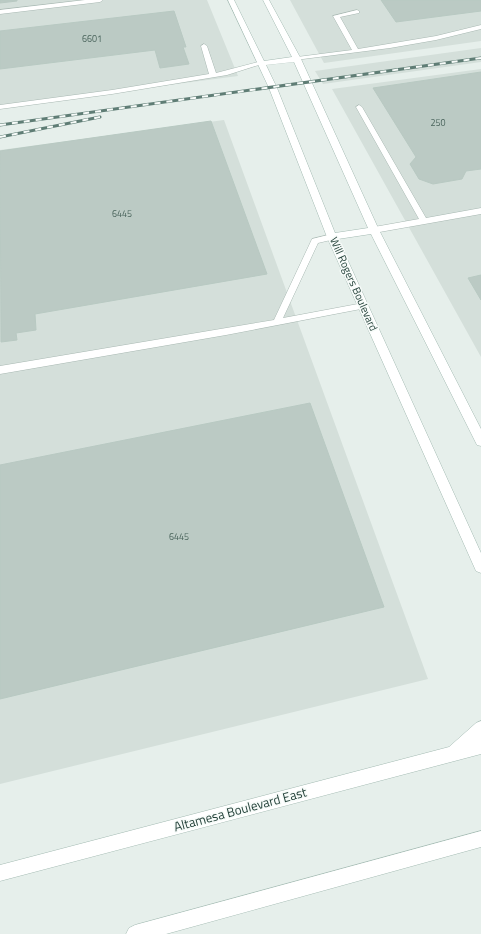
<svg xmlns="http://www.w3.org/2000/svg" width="481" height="934" viewBox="0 0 481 934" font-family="'Titillium Web',sans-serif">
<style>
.built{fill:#d4dfda}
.building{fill:#bbcac4;stroke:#b8c9c2}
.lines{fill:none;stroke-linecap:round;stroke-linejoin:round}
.lane-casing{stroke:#a8b8b2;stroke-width:1}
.secondary-casing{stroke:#a4bbb3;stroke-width:1}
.lane{fill:#fff;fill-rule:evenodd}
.secondary{fill:#fff;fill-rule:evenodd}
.rail-casing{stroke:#5f7d75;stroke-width:3}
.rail{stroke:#f7fbf9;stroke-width:2;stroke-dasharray:6;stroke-linecap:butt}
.labels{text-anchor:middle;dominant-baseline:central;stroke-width:3;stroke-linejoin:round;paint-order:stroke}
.number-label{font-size:9px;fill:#4a645c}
.street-label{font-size:11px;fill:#24423a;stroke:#f7fbf9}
.near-street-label{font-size:13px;fill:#24423a;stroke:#f7fbf9}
</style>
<rect width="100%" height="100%" fill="#e6efeb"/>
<path class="built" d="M0,0H207L238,76L0,107Z
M290,0H481V41L324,63Z
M481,48V62L323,84L315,71Z
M481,69V357L332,89Z
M224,120L428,679L0,784V150Z"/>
<path class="building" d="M0,0H17V1L0,3Z
M381,0H481V11L396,22Z
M174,11L186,47H183L189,64L160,68L155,50L0,69V31Z
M481,72V169L466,171L462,179L433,184L419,179L410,164L416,157L373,88Z
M211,121L267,274L35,314L36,330L16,333L17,340L1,342L0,151Z
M481,275V300L468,278Z
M310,403L384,607L0,699V465Z"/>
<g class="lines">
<g class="lane-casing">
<path id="lane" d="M85,0H103L100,2L0,14V10Z
M357,10L359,11V13L340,17L358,49L436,36L481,25V29L436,40L390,48L295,60L294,59L297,57L352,50L333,16Z
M204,44L207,46L216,73L262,61L265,63L227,75L112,94L0,109V105L112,90L209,74L201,46Z
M359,105L362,107L426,218L481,208V214L374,233L371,232V228L374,227L419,219L356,107Z
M332,234L335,235V239L318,243L283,318L363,303L367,306L366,308L226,335L0,374V366L274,320L312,239Z"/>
</g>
<g class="secondary-casing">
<path id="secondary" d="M228,0H234L264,61L292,57L263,0H269L301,59L379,230L481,429V446L477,445L371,234L338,239L481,553V573L476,571L327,237L269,88ZM294,62L368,228L335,233L277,88L266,65Z
M481,721V754L0,881V865L449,747L476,723Z
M481,831V847L166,934H126L129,928L135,925Z"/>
</g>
<use href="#lane" class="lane"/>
<use href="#secondary" class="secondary"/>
<g class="rail-casing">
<path id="rail" d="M0,125L481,58
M0,137L100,117"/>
</g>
<use href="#rail" class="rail"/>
</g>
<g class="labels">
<g class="number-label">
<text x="92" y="38">6601</text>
<text x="438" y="122">250</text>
<text x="122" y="213">6445</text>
<text x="179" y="536">6445</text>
</g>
<g class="street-label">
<text transform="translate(354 284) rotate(66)">Will Rogers Boulevard</text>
</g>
<g class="near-street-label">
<text transform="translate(240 809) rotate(-15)">Altamesa Boulevard East</text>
</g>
</g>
</svg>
